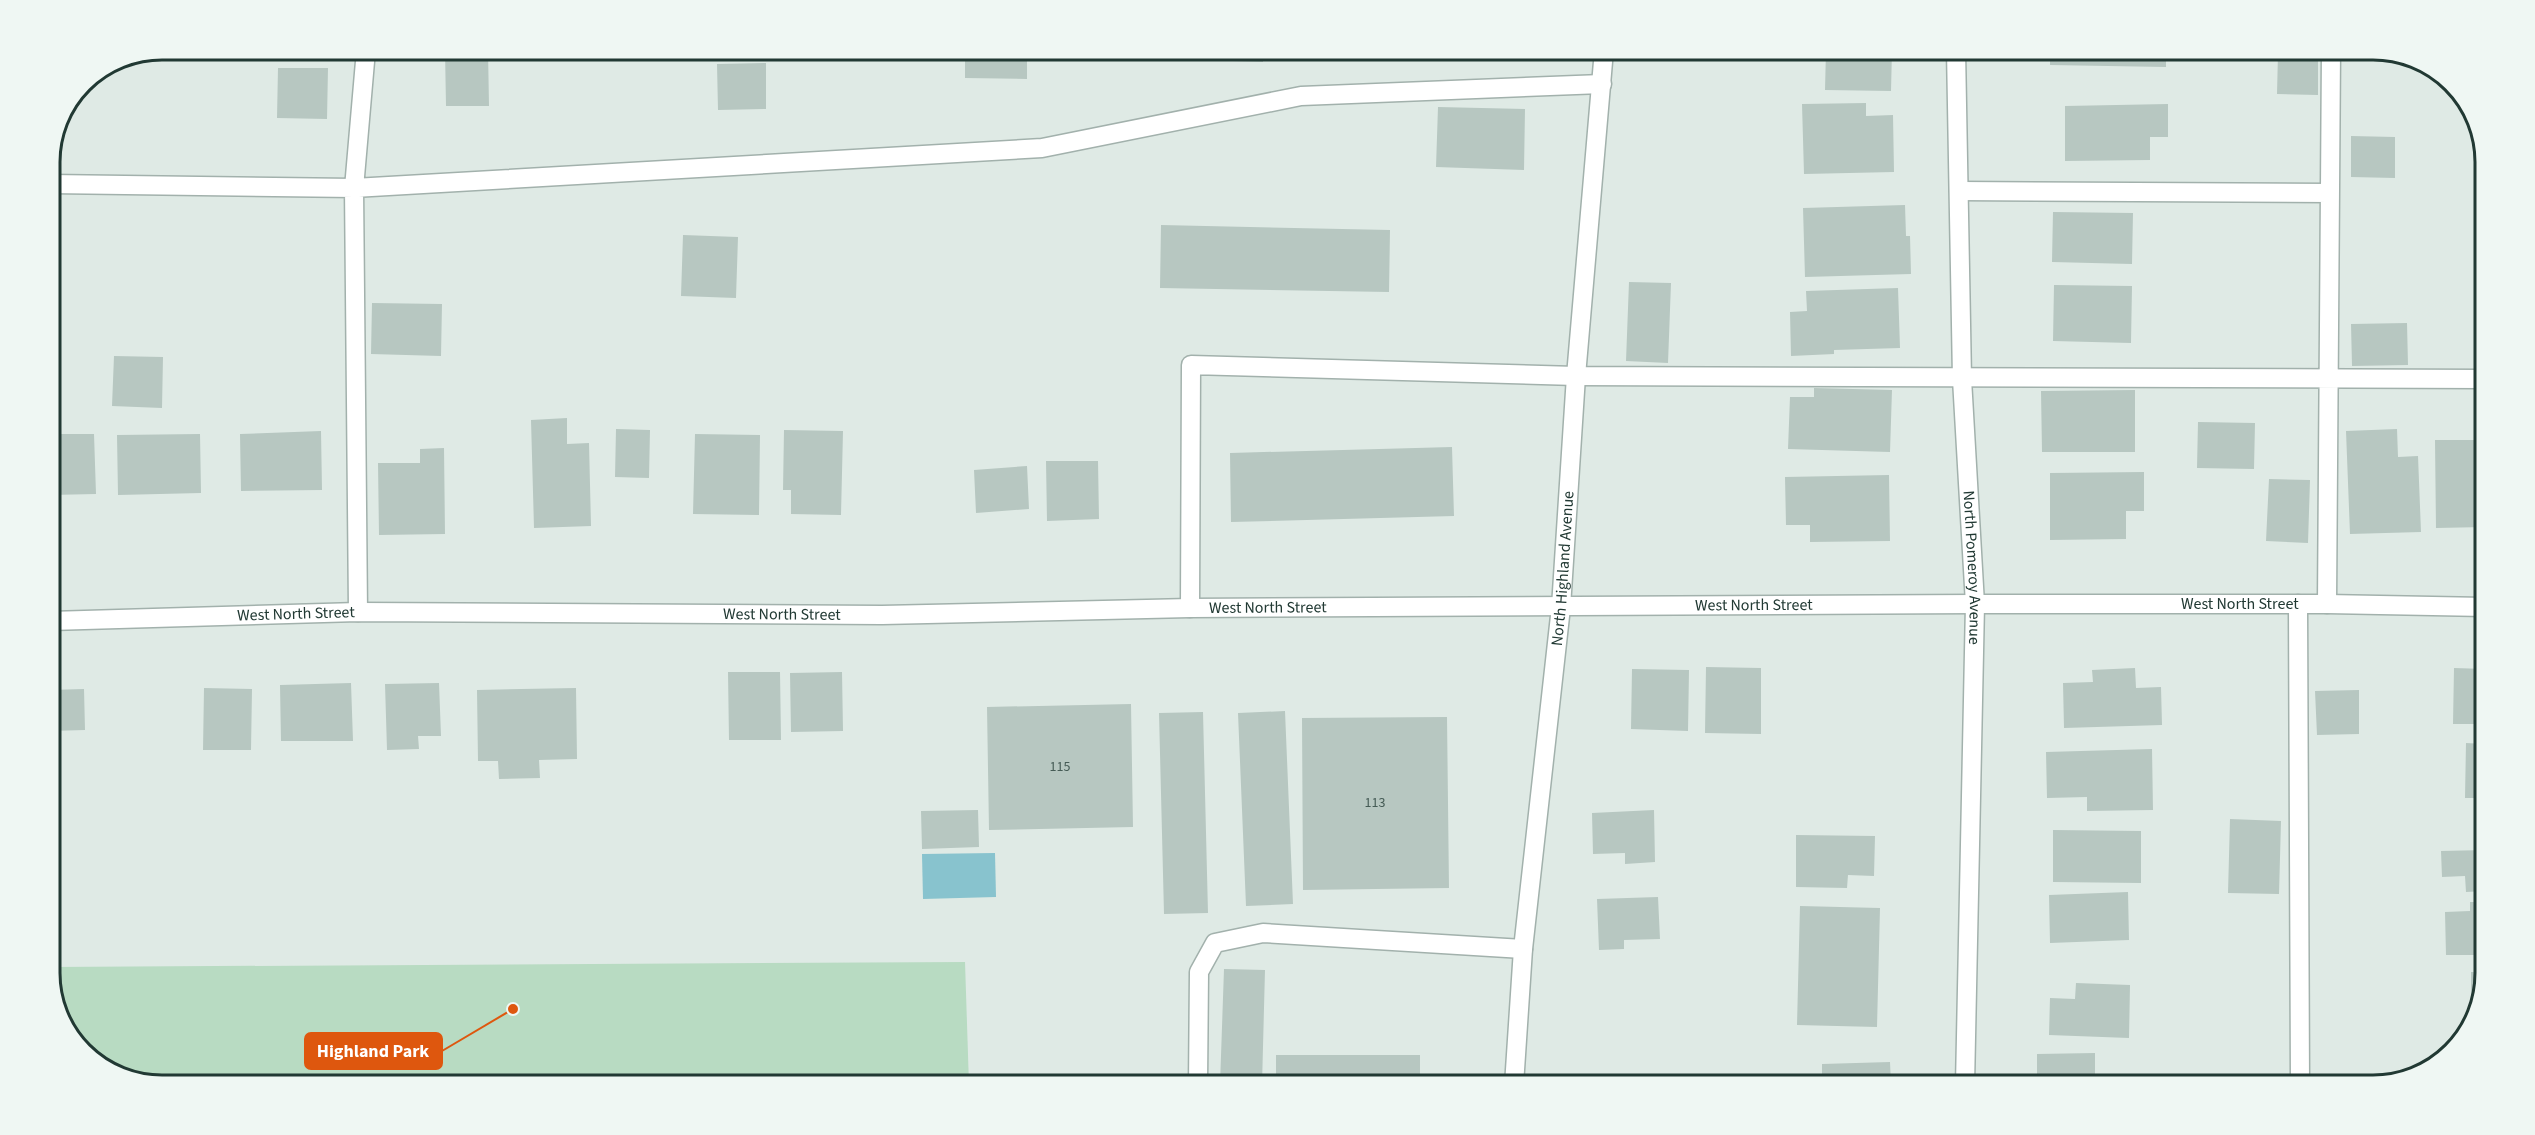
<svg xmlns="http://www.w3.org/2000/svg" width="2535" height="1135" viewBox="0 0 2535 1135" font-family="'Source Sans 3',sans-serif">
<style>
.green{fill:#b8dbc2}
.water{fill:#88c3ce}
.building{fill:#b7c7c1}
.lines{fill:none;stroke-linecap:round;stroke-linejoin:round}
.service-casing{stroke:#a2b1ac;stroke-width:21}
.minor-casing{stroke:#a2b1ac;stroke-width:21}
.service{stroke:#fff;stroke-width:18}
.minor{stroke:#fff;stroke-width:18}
.labels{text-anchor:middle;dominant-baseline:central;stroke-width:6;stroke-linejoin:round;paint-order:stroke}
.number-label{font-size:14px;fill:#465c56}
.street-label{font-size:16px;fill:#213933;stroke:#eff7f3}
.rim{fill:none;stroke:#213933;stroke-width:3}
.leader{fill:none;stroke:#de570e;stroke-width:2}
.callout-dot{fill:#de570e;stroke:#eff7f3;stroke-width:2}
.callout{fill:#de570e;stroke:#de570e;stroke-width:2}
.callout-label{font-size:18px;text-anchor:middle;font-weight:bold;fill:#fff}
</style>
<rect width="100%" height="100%" fill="#dfeae5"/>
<path class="green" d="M965,962L969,1085H162L118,1077L69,1036L50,981V967Z"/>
<path class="water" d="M995,853L996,897L923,899L922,854Z"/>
<path class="building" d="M445,50H488L489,106H446Z
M965,50H1027V79L965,78Z
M1234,50H1263V62L1233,61Z
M1826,50H1892L1891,91L1825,90Z
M2050,50H2166V67L2050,65Z
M2278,53H2318V95L2277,94Z
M766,63V109L718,110L717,64Z
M278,68H328L327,119L277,118Z
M1866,103V116L1893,115L1894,172L1804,174L1802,104Z
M2168,104V137H2150V160L2065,161V106Z
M1438,107L1525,109L1524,170L1436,167Z
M2478,134L2485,155V165H2477Z
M2351,136L2395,137V178L2351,177Z
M1905,205L1906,236H1910L1911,274L1805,277L1803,208Z
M2053,212L2133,213L2132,264L2052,262Z
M1161,225L1390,230L1389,292L1160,288Z
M683,235L738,237L736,298L681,296Z
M1629,282L1671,283L1668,363L1626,361Z
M2054,285L2132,286L2131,343L2053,341Z
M1898,288L1900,348L1834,350V354L1791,356L1790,312L1807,311L1806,291Z
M372,303L442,304L441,356L371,354Z
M2407,323L2408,365L2352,366L2351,324Z
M114,356L163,357L162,408L112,406Z
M1814,388L1892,390L1890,452L1788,449L1790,397H1814Z
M2135,390V452H2042L2041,391Z
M567,418V444L589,443L591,526L534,528L531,420Z
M2198,422L2255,423L2254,469L2197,468Z
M616,429L650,430L649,478L615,477Z
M2397,429L2398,457L2418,456L2421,532L2350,534L2346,431Z
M784,430L843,431L841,515L791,514V490H783Z
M321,431L322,490L241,491L240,434Z
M50,434H94L96,494L50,495Z
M200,434L201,493L118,495L117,435Z
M695,434L760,435L759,515L693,514Z
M2435,440H2485V527L2436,528Z
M1452,447L1454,516L1231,522L1230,453Z
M444,448L445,534L379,535L378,463H420V449Z
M1046,461H1098L1099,519L1047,521Z
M1027,466L1029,509L976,513L974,470Z
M2144,472V511H2126V539L2050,540V473Z
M1889,475L1890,541L1810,542V525H1786L1785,477Z
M2269,479L2310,480L2308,543L2266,541Z
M1706,667L1761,668V734L1705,733Z
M2135,668L2136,688L2161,687L2162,725L2064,728L2063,683L2093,682L2092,670Z
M2454,668L2485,669V724H2453Z
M1632,669L1689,670L1688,731L1631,729Z
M728,672H780L781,740H729Z
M842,672L843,731L791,732L790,673Z
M351,683L353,741H281L280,685Z
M439,683L441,736H418L419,749L387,750L385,684Z
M204,688L252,689L251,750H203Z
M576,688L577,759L539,760L540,778L499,779L498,761H478L477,690Z
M84,689L85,730L50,731V690Z
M2359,690V734L2317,735L2315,691Z
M1131,704L1133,827L989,830L987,707Z
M1285,711L1293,904L1246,906L1238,713Z
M1203,712L1208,913L1164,914L1159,713Z
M1447,717L1449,888L1303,890L1302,718Z
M2466,743L2485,744V798H2465Z
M2152,749L2153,810L2087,811V797L2047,798L2046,752Z
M978,810L979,847L922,849L921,811Z
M1654,810L1655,862L1625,864V853L1593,854L1592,813Z
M2230,819L2281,821L2279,894L2228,893Z
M2053,830L2141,831V883L2053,882Z
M1796,835L1875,836L1874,876L1848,875L1847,888L1796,887Z
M2485,850V891L2466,892L2465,876L2442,877L2441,851Z
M2128,892L2129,940L2050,943L2049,895Z
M1658,897L1660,939L1624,940V949L1599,950L1597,899Z
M2470,902H2485V955H2446L2445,912L2470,911Z
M1800,906L1880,908L1877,1027L1797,1025Z
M1224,969L1265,970L1262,1085H1220Z
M2471,972H2485L2477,1017L2473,1021H2471Z
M2076,983L2130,985L2129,1038L2049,1035L2050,998L2075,999Z
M2095,1053V1085H2037V1054Z
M1276,1055H1420V1085H1276Z
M1890,1062L1891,1085H1822V1064Z"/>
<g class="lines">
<g class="service-casing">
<path id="service" d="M50,184L354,188L1042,148L1301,96L1602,84
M1959,191L2330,193
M2298,604L2300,1085
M2327,604L2331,50
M1190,608L1191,365L1576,376L2485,379
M358,612L354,188L366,50
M1198,1085L1199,972L1215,943L1263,933L1523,949"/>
</g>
<g class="minor-casing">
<g id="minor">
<path id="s1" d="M1956,50L1962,379L1975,604L1965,1085"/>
<path id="s2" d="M50,621L358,612L882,615L1190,608L1975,604H2327L2485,607"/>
<path id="s3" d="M1514,1085L1523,949L1561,607L1576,376L1604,50"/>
</g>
</g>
<use href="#service" class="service"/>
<use href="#minor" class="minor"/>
</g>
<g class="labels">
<g class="number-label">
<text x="1060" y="767">115</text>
<text x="1375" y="803">113</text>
</g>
<g class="street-label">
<text stroke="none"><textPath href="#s1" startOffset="518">North Pomeroy Avenue</textPath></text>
<text stroke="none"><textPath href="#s3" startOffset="519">North Highland Avenue</textPath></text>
<text stroke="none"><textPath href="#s2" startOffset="2190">West North Street</textPath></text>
<text stroke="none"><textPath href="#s2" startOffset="1704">West North Street</textPath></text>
<text stroke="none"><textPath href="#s2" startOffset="1218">West North Street</textPath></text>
<text stroke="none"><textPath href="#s2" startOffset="246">West North Street</textPath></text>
<text stroke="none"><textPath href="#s2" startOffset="732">West North Street</textPath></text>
</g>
</g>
<path d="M0 0H2535V1135H0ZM162 60H2373A102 102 0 0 1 2475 162V973A102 102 0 0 1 2373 1075H162A102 102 0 0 1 60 973V162A102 102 0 0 1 162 60Z" fill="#eff7f3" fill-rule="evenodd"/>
<path class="rim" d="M162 60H2373A102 102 0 0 1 2475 162V973A102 102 0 0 1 2373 1075H162A102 102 0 0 1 60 973V162A102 102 0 0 1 162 60Z"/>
<path class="leader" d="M513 1009L442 1051"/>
<circle class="callout-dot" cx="513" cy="1009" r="6"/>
<rect class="callout" x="305" y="1033" width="137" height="36" rx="6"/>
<g class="callout-label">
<text x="373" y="1057">Highland Park</text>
</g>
</svg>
